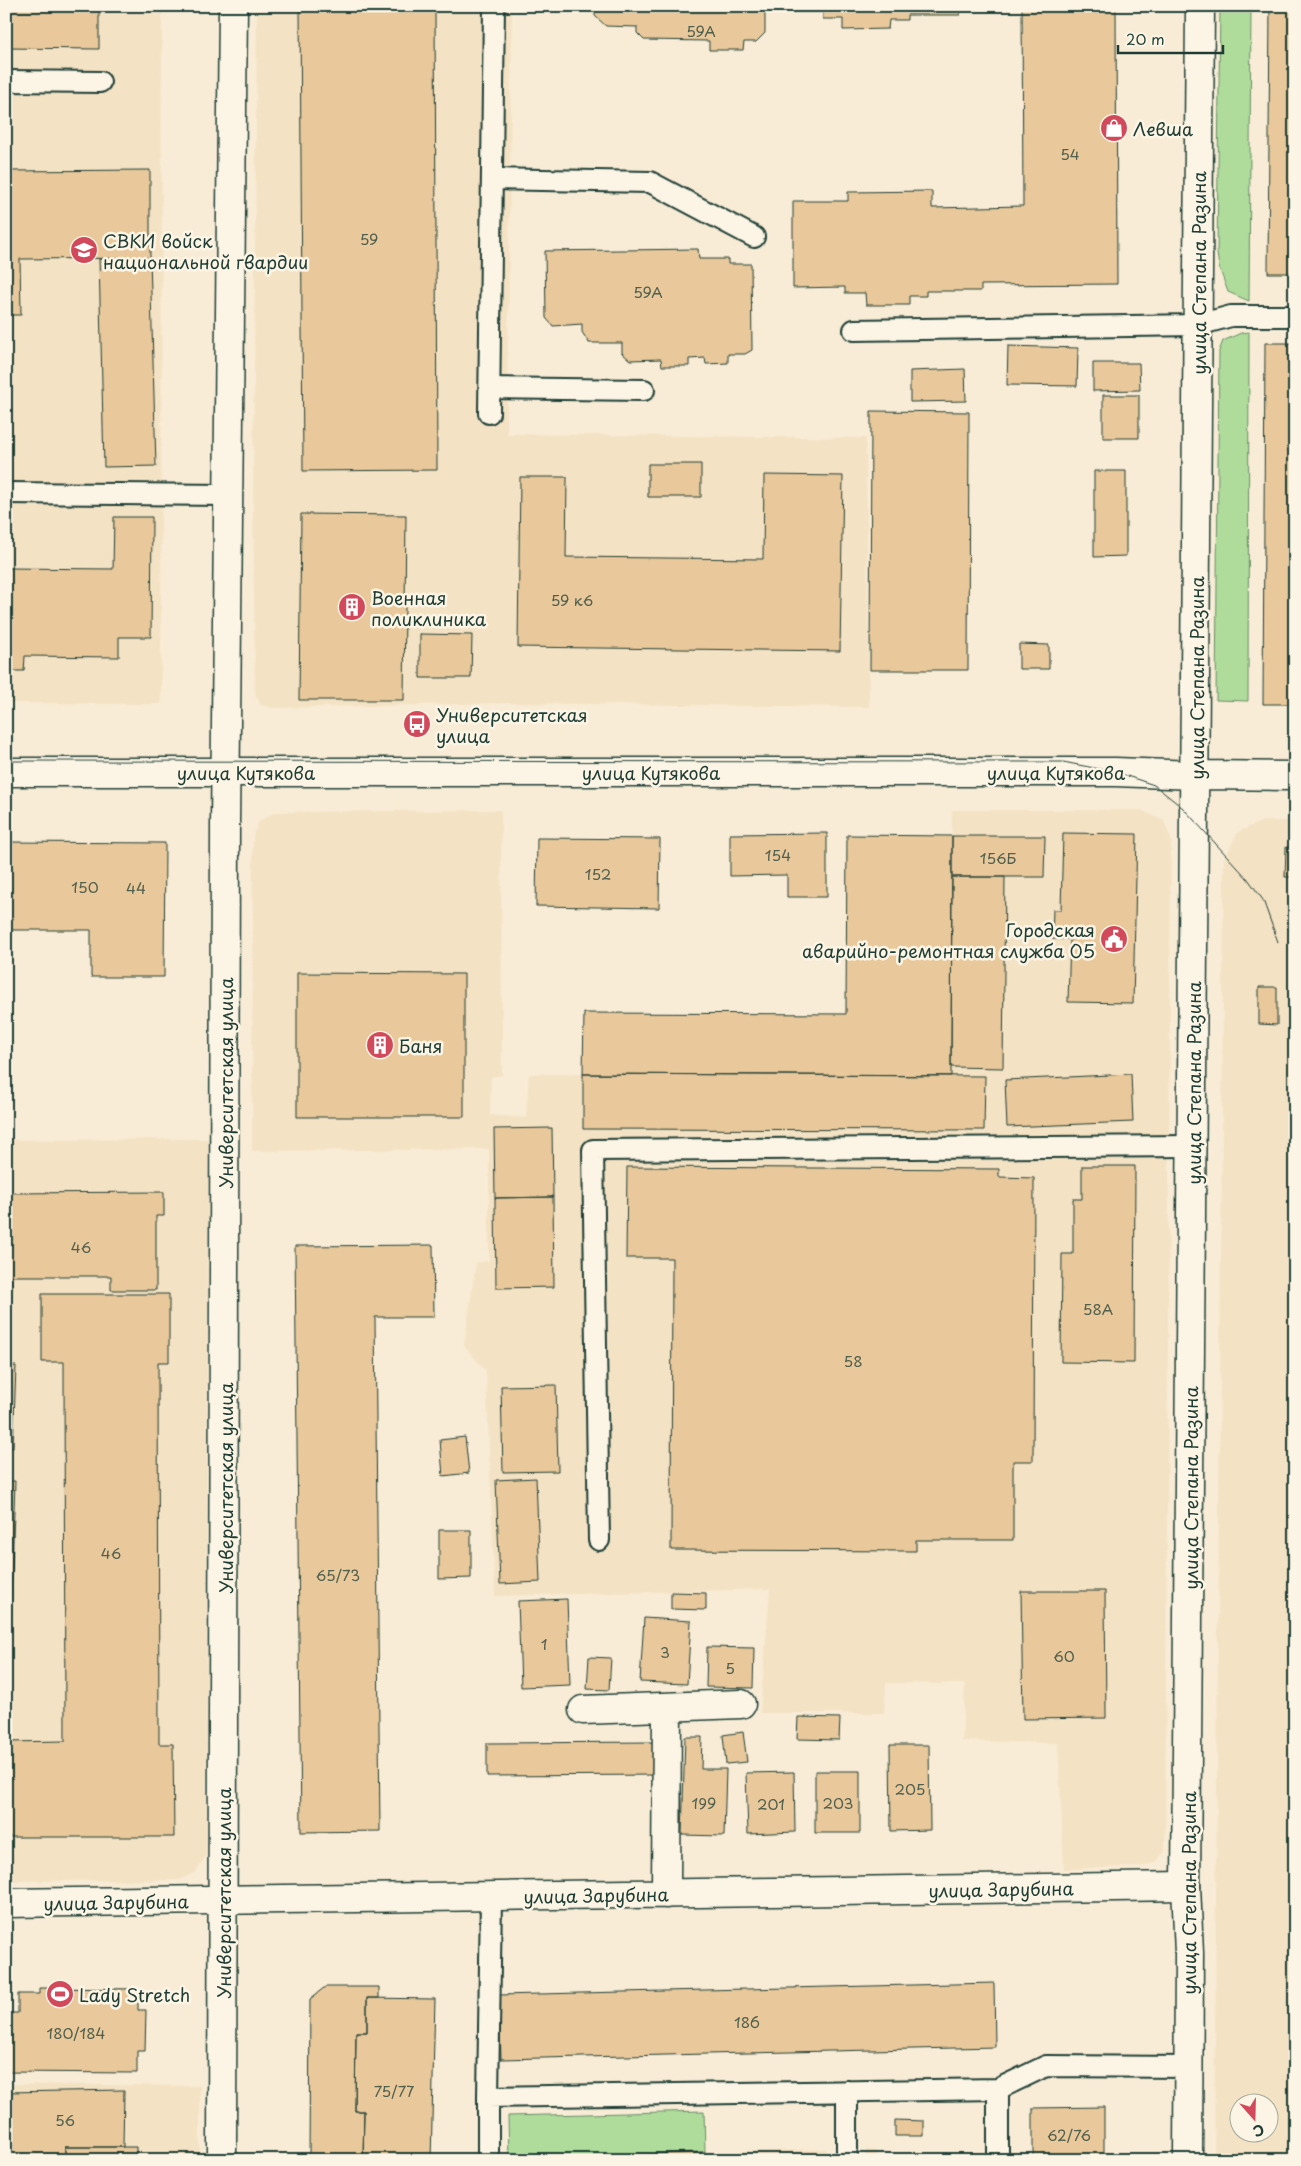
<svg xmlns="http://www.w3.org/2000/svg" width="1301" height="2166" viewBox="0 0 1301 2166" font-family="'Playpen Sans',sans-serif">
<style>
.built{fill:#f4e2c4;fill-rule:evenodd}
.green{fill:#afdc9b;stroke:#678c68}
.building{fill:#e9c99b;stroke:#1f3d34}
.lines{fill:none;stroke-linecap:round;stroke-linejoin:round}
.lane-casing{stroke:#1f3d34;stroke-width:24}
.street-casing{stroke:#1f3d34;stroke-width:31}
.secondary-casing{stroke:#1f3d34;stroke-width:31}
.lane{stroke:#fcf5e5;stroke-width:20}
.street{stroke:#fcf5e5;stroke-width:28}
.secondary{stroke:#fcf5e5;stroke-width:28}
.tram{stroke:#1f3d34;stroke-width:1}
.labels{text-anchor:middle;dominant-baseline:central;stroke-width:5;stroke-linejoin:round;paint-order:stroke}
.number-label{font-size:15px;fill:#52604e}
.poi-label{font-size:18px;fill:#1f3d34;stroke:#fcf5e5;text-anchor:start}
.street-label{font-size:18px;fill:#1f3d34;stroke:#fcf5e5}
</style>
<rect width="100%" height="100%" fill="#f8ecd6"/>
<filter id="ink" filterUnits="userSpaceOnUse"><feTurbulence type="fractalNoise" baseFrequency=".02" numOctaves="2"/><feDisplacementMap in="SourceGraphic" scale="10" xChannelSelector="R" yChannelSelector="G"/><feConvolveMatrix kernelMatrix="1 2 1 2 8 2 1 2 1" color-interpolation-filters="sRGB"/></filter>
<g filter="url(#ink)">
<path class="built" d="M6,6H162L161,704L6,703Z
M257,6H512L507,434L866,438L869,707L507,703L271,708L261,705L255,694L253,498Z
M501,810L502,1075L491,1077L490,1115L526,1118L529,1074L951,1076L952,810H1141L1164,821L1171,839L1165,1851L1156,1862L1140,1867L1064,1869L1058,1743L962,1741L965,1684L886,1683L884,1713H760L770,1589L495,1596L486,1371L464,1346L476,1263L489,1261V1149L252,1151L253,836L259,821L275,812Z
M1263,821H1295V2160H1214L1224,860L1238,832ZM1238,2104H1268V2134H1238Z
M208,1139L206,1856L196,1872L179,1880L6,1881V1140Z
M6,2084L200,2086V2160H6Z
M826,2149L828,2156L847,2159L865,2156L866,2150L877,2151L878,2160H639L638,2155Z"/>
<path class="green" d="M1220,6H1251L1249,301L1228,292L1219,267L1217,253Z
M1249,332L1248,701L1216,700L1219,351L1223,341L1241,333Z
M704,2111L705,2152L639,2155V2160H509L508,2116Z"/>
<path class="building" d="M6,6H99V49L6,48Z
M300,6H435L437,470L303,471Z
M567,6H765V33L756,42H744L743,50H709V41L644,40L637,33V27L606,26L595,16V7Z
M776,6H960V15H907V20H889L888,29L843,30V19H823V12H776Z
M1022,6H1116L1117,284L981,285V291H926V296H909V305H866L865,293H845V287L793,288V201H848V192L932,191V208L1023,206Z
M1270,6H1295V273H1268Z
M150,170V258L20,259L21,315H6V171Z
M698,249L699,259H728V264H751L752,350L745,354H728V363L706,364L705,358L689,359V366H662L661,359L630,360L622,353V343H589L582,332V324L553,326L546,318L545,251Z
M150,258L156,466L104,467L99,259Z
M1265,343H1295V704H1263Z
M1008,346L1078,348L1077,386L1007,385Z
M1093,363H1139L1140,390L1093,391Z
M965,369L966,401L910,402V371Z
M1103,395H1139V438H1103Z
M871,411L969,412L968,670H870Z
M648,464H701V497H648Z
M1094,471H1126V556L1094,557Z
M764,475L843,476L840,651L518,647L520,477H567L566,557L763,559Z
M301,514L406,515L404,700H299Z
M114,517H152L151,637H119V657L25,656L24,671H6V568L113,569Z
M420,634L472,635L471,678H420Z
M1019,644L1049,645V669H1019Z
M827,833V897H787V875L730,876V834Z
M1063,833L1137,834L1133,1003L1068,1002L1070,939H1052L1053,910H1061Z
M847,835L952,836L951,1076L583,1074L584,1013L846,1014Z
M952,836H1045L1044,877H952Z
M537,838L660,839L659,908L536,906Z
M6,842L165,843L164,977H91V930H6Z
M1286,847L1295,848V877H1285Z
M952,877H1005L1003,1068L951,1067Z
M1293,902H1295V936H1292Z
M297,973L464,974V1117H297Z
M1259,987H1277V1025L1259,1024Z
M583,1074L985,1076L984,1130L583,1129Z
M1131,1074L1133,1122L1007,1127L1005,1080Z
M552,1128L553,1197L495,1198L494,1129Z
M1082,1166H1135L1134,1363L1061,1362L1062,1254H1073V1199H1082Z
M627,1167L999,1169V1177L1034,1178L1033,1461H1013V1540H916V1551L671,1550L672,1258H626Z
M164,1192V1216H156V1290H111V1276H11L12,1289H6V1193Z
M553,1197L554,1287L496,1288L495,1198Z
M433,1245L434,1317H375L380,1831L301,1832L295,1246Z
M42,1294H169V1362H158L159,1744H173L174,1837H6V1742L65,1741L64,1362H42Z
M6,1366H16L13,1448H6Z
M556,1385L558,1471L503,1472L501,1386Z
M465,1437L469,1473L443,1476L440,1440Z
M536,1478L540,1582L500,1584L496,1480Z
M6,1481H15L10,1630H6Z
M439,1530H471V1578L439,1579Z
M1021,1591H1105L1106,1718L1023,1719Z
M671,1592L706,1593V1610L671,1609Z
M567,1599L570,1685L521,1687L518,1601Z
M644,1618L691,1621L687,1684L640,1682Z
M707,1647L754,1648L753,1688L706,1687Z
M589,1657L611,1658L609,1690L587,1689Z
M798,1717L840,1718L839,1740L797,1739Z
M743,1732L747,1762L726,1764L723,1735Z
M685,1737H702L701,1769H726L724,1836L682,1835Z
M661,1742V1775L487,1776V1743Z
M890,1745H929L930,1830L891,1831Z
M815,1771H860V1833H815Z
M794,1772L795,1832L748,1834L746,1773Z
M994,1983L995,2047L501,2059L499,1995Z
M325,1987H379V1998H367V2032H356L355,2111H364L363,2160H309L310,1999Z
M39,1988L138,1989V2010H146L145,2051H137V2073L6,2072V2013H18V1994H39Z
M367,1998L435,1999L431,2160H363L364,2111H355L356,2032H367Z
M124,2090L123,2147H65V2160H6V2092Z
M1104,2107V2160H1033V2108Z
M895,2120L924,2121V2136H895Z
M65,2147H136V2160H65Z
M705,2152V2160H639L638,2155Z"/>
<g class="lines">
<g class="lane-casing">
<path id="lane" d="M6,81L100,82
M492,179L650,182L754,237
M854,330L1198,325L1231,316H1295
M490,388L644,390
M489,413L494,6
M6,493L228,495
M599,1540L593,1150L1193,1146
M491,1897L488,2097L998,2089L1046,2066L1189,2067
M998,2089V2160
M488,2160V2097
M847,2160V2091"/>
</g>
<g class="street-casing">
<path id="street" d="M583,1710L741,1704
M666,1894L667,1708
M6,1903L1186,1886"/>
</g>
<g class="secondary-casing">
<path id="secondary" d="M6,772H1115L1195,775L1295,776
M222,2160L225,826L233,6
M1188,2160L1189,1953L1186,1886L1200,6"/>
</g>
<use href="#lane" class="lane"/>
<use href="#street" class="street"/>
<use href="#secondary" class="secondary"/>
<path class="tram" d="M6,761L1063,762L1115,772L1154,785L1183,808L1248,879L1263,900L1278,942"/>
</g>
</g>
<defs>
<g id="shop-disc" transform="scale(1.4375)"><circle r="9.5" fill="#d1495b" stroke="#fcf5e5"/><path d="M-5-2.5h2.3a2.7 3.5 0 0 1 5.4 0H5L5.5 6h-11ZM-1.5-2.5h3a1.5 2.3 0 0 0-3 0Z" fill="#fff"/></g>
<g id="university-disc" transform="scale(1.4375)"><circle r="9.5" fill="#d1495b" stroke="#fcf5e5"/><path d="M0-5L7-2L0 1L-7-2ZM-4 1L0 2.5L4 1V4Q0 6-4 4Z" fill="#fff"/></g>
<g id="building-disc" transform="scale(1.4375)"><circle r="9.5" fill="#d1495b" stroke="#fcf5e5"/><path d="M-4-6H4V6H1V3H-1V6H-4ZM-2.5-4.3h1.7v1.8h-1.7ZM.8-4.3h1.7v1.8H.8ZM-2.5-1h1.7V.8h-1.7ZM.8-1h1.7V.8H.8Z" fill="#fff"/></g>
<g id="bus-disc" transform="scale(1.4375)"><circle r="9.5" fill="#d1495b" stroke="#fcf5e5"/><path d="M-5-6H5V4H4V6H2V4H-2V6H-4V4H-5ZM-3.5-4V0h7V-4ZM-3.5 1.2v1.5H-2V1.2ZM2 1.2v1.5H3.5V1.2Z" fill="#fff"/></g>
<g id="civic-disc" transform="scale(1.4375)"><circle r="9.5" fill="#d1495b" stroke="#fcf5e5"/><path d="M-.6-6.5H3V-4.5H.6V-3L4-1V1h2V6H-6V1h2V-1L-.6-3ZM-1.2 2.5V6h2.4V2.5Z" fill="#fff"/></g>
<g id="stadium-disc" transform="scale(1.4375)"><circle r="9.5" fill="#d1495b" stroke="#fcf5e5"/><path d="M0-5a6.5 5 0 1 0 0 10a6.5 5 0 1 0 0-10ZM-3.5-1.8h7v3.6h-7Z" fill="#fff"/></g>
</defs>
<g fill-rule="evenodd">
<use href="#shop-disc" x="1114" y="128"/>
<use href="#university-disc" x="84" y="250"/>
<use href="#building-disc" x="352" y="607"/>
<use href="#bus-disc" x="417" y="724"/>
<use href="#civic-disc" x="1114" y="939"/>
<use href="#building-disc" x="380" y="1045"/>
<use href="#stadium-disc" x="60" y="1994"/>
</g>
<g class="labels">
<g class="number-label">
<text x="701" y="30">59А</text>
<text x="1070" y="153">54</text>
<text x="369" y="238">59</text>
<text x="648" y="291">59А</text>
<text x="572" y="599">59 к6</text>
<text x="778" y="854">154</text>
<text x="998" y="857">156Б</text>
<text x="598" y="873">152</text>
<text x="85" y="886">150</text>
<text x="136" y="887">44</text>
<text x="81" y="1246">46</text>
<text x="1098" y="1308">58А</text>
<text x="853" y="1360">58</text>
<text x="111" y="1552">46</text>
<text x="338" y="1574">65/73</text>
<text x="544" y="1643">1</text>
<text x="665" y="1651">3</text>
<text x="1064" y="1655">60</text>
<text x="730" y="1667">5</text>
<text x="910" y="1788">205</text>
<text x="704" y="1802">199</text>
<text x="838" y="1802">203</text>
<text x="771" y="1803">201</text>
<text x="747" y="2021">186</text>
<text x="76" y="2032">180/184</text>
<text x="394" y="2090">75/77</text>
<text x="65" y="2119">56</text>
<text x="1069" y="2134">62/76</text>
</g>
<g class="poi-label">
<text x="1133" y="128">Левша</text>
<text x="103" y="240">СВКИ войск<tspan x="103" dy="21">национальной гвардии</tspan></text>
<text x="371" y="597">Военная<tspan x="371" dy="21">поликлиника</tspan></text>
<text x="436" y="714">Университетская<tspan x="436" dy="21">улица</tspan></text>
<text x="1095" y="929" text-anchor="end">Городская<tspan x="1095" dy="21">аварийно-ремонтная служба 05</tspan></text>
<text x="399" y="1045">Баня</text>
<text x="79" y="1994">Lady Stretch</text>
</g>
<g class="street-label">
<text transform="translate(1198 273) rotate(-90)">улица Степана Разина</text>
<text transform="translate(1196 678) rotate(-90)">улица Степана Разина</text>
<text x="246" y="772">улица Кутякова</text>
<text x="651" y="772">улица Кутякова</text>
<text x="1056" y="772">улица Кутякова</text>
<text transform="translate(225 1083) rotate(-90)">Университетская улица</text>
<text transform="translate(1193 1083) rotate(-90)">улица Степана Разина</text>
<text transform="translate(225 1488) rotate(-90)">Университетская улица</text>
<text transform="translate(1190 1488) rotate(-90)">улица Степана Разина</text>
<text transform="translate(1001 1889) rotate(-1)">улица Зарубина</text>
<text transform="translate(223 1893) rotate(-90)">Университетская улица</text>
<text transform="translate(1188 1893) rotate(-90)">улица Степана Разина</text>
<text transform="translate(596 1895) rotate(-1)">улица Зарубина</text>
<text transform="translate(116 1902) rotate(-1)">улица Зарубина</text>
</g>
</g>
<rect width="1301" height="2166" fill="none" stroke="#fcf5e5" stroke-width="25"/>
<rect x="12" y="12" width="1276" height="2141" fill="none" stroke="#1f3d34" stroke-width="2" filter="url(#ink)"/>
<g transform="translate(1254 2118) rotate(160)"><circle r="24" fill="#fcf5e5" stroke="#a4ab9e"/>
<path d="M0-4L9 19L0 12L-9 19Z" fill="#d1495b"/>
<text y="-8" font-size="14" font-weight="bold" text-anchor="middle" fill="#1f3d34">С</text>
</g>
<path d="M1118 45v8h105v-8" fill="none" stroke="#1f3d34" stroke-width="2.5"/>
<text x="1126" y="45" font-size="15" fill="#1f3d34" stroke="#fcf5e5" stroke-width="4" paint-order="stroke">20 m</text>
</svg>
